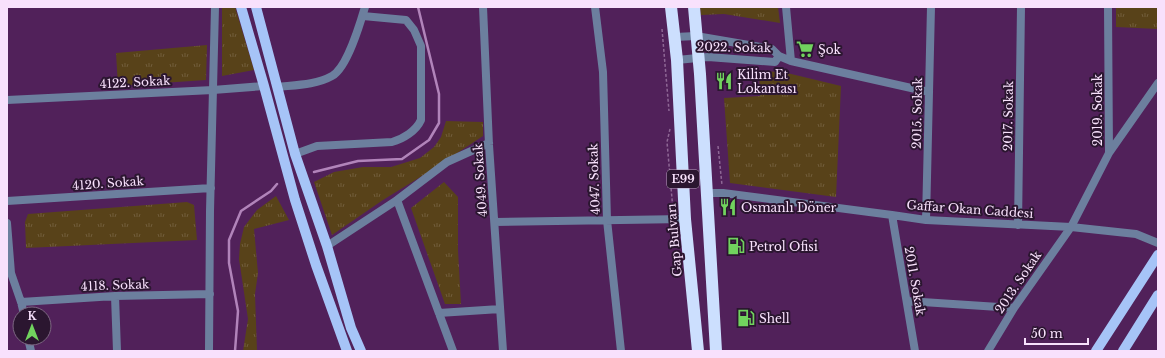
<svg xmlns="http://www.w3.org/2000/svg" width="1165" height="358" viewBox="0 0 1165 358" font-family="'Libre Baskerville',serif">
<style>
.park{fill:url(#park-tufts)}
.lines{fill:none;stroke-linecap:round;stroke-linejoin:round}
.stream{stroke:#b184ba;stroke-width:2.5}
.path{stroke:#8e6795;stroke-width:1.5;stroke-dasharray:3 2;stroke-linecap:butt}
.minor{stroke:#6c7f9e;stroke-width:8}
.major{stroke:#a6c4f7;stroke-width:10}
.highway{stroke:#ccdffe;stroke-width:12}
.labels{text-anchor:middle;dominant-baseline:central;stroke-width:4;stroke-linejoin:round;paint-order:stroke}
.shield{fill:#2b1630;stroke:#baa4bf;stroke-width:1}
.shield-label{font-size:11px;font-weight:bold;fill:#f8e1fc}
.street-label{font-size:12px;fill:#f8e1fc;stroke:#2b1630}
.poi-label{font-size:12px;fill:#f8e1fc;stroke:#2b1630;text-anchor:start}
</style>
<defs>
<pattern id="park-tufts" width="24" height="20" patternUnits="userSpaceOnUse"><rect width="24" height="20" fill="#584219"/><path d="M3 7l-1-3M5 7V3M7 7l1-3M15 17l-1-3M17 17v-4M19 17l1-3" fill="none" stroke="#715d3b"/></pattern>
</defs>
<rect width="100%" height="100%" fill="#51215a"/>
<path class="park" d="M222,7H235L254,70L222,76Z
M700,7H778L780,23L724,14L701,15Z
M1116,7H1158V29L1116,27Z
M207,45L206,80L118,86L116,53Z
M759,71L783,72L841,86L836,197L730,183L724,98L760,96Z
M446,121L483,122V136L430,171L383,200L332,235L314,182L334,172L363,167H391L420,158L434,147L441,137Z
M444,182L458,197V250L461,304H445L411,208Z
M276,196L289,220L254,229L258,273L255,294L257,351H243L248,319L239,259L240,244L244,227L257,210Z
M187,202L194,205L197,240L26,248L25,222L28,214Z"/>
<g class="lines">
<path class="stream" d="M314,172L358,161L402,159L429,140L439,123V94L418,7
M235,351L238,311L229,263V240L241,211L271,191L277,184"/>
<path class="path" d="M662,29L669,111
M670,129L667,142L673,210
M718,146L722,185"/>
<path class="minor" d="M483,7L489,145L503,351
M595,7L603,72L607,220L621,351
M786,7L791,61
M675,37L696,36L772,49L779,56
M677,60L708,57L775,62L779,56L791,61L929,92
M277,87C296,85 316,85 332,76C347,68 360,24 365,7
M7,100L213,90L264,86
M1109,153L1158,83
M295,154L317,146L392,142C403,139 416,131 421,120V46L414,30L406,20L363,16
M707,193H723L892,215L926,220L1071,227L1136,234L1158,243
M397,200L453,351
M7,201L211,188
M892,215L915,351
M926,220L931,7
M495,222L685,219
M7,223L11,273L21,302L24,314
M1018,225L1021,7
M327,246L397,200L447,162L489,143
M115,296L117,351
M907,301L1014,308
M21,302L115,296L210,294
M439,313L500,309
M28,338L31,351
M209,351L210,211L215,7
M988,351L1014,308L1071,227L1109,153L1108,7"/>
<path class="major" d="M241,7L264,86L295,200L316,265L347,351
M256,7L295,154L327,246L351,328L361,351
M1096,351L1158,255
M1123,351L1158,295"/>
<path class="highway" d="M671,7L677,60L685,219L698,351
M694,7L700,74L716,351"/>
</g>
<defs>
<g id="supermarket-bare" transform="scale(1.38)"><path d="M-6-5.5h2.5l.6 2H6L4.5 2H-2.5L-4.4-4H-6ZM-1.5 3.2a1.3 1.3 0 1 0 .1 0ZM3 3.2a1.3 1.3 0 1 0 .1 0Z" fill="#71d35e" stroke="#2b1630" stroke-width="2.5" paint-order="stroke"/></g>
<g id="restaurant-bare" transform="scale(1.38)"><path d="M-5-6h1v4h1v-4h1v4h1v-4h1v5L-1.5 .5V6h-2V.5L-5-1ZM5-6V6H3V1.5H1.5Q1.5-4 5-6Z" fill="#71d35e" stroke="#2b1630" stroke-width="2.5" paint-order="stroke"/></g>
<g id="fuel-bare" transform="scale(1.38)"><path d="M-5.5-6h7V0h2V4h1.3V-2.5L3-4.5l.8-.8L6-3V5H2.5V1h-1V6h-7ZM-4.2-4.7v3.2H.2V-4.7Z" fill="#71d35e" stroke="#2b1630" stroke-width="2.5" paint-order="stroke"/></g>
</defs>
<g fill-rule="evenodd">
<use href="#supermarket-bare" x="805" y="49"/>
<use href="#restaurant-bare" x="724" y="81"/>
<use href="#restaurant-bare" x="728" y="207"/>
<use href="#fuel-bare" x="736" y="246"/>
<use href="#fuel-bare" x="746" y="318"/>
</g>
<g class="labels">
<rect class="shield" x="667" y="170" width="32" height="18" rx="3"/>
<g class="shield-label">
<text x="683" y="179">E99</text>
</g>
<g class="street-label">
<text transform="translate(734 47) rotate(1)">2022. Sokak</text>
<text transform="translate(135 82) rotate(-3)">4122. Sokak</text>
<text transform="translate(1097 110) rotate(-90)">2019. Sokak</text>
<text transform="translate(917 113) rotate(-89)">2015. Sokak</text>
<text transform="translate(1008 116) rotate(-89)">2017. Sokak</text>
<text transform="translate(594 179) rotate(-92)">4047. Sokak</text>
<text transform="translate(480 180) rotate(-94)">4049. Sokak</text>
<text transform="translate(108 183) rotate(-4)">4120. Sokak</text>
<text transform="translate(970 209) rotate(4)">Gaffar Okan Caddesi</text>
<text transform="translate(674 240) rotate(-95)">Gap Bulvarı</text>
<text transform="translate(915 281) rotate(80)">2011. Sokak</text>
<text transform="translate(1018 282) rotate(-56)">2013. Sokak</text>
<text transform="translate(115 285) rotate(-2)">4118. Sokak</text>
</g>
<g class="poi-label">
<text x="818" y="49">Şok</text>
<text x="737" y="74">Kilim Et<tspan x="737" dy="14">Lokantası</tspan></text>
<text x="741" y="207">Osmanlı Döner</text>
<text x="749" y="246">Petrol Ofisi</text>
<text x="759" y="318">Shell</text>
</g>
</g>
<rect width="1165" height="358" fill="none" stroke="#f8e1fc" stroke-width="16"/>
<g transform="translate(32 326)"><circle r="19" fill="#2b1630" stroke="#7d6782"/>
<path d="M0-3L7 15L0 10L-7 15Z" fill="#71d35e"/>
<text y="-6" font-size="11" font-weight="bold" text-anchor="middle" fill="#f8e1fc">K</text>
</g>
<path d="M1025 338v6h63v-6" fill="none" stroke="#f8e1fc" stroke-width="2"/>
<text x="1031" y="338" font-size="12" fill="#f8e1fc" stroke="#2b1630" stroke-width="3" paint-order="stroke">50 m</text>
</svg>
